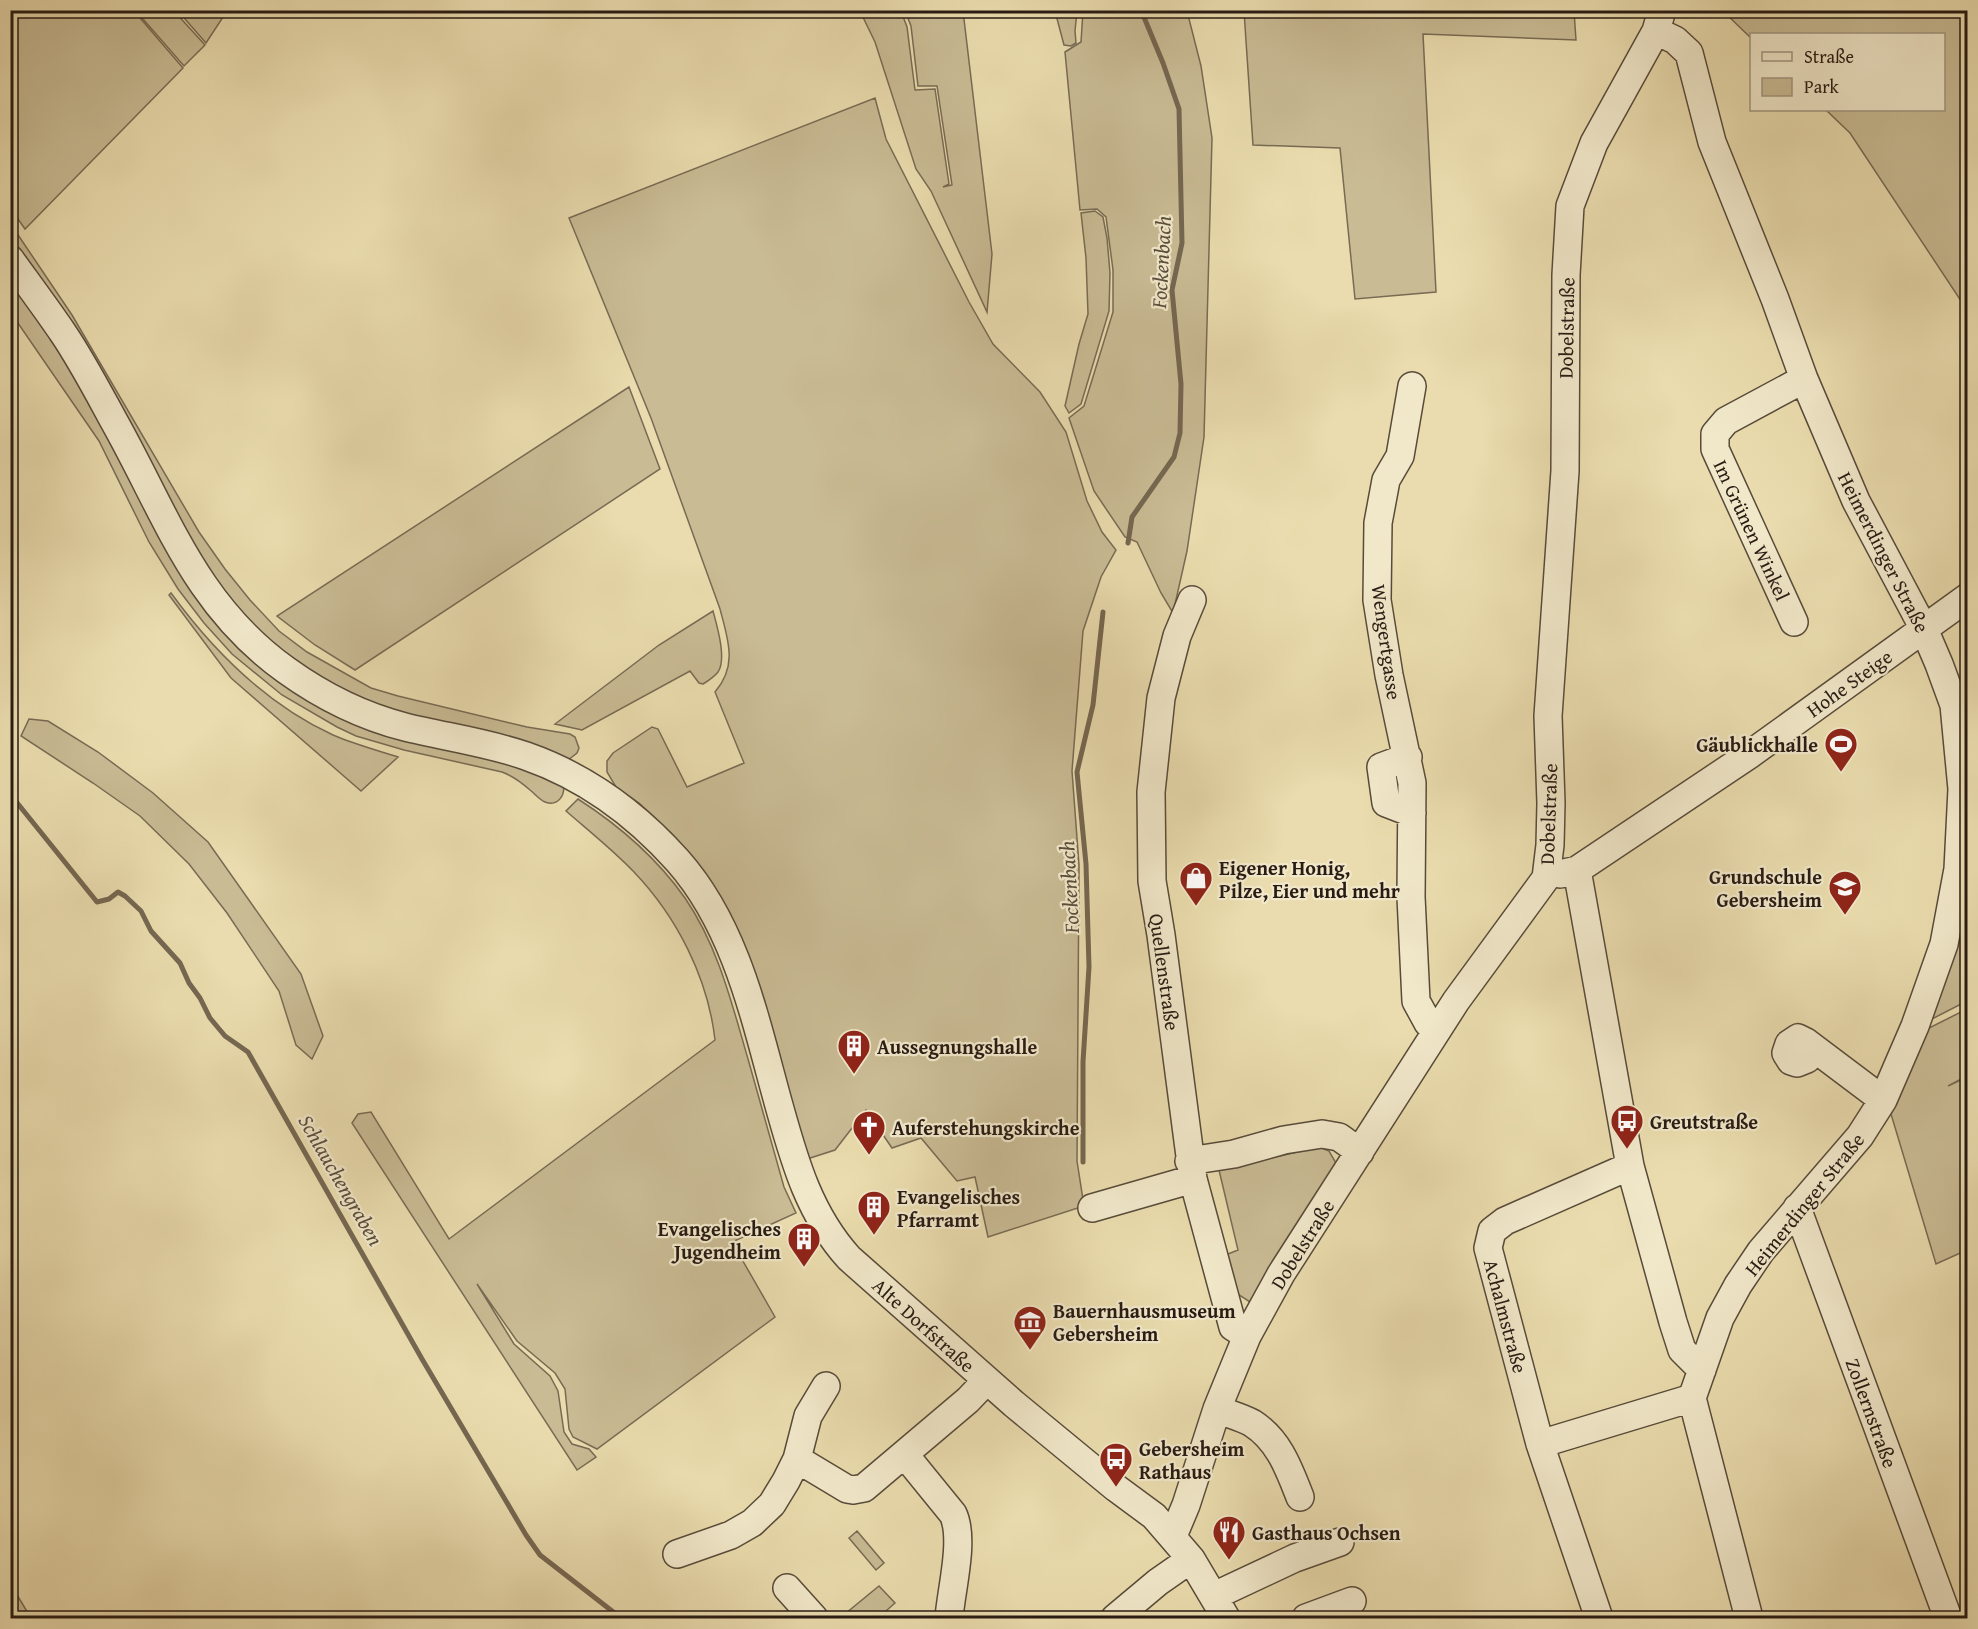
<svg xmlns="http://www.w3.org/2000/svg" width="1978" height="1629" viewBox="0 0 1978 1629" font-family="'Gentium Book Plus',serif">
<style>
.green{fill:#c9bb94;stroke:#786b54;stroke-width:1.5}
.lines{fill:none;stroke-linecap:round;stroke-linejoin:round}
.stream{stroke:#756751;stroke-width:5}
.minor-casing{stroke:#584b3a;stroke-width:30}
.minor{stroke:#f1e8ca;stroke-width:27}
.labels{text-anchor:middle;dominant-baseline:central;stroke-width:4.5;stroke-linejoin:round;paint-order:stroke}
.street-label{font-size:20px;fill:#281b14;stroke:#f1e8ca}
.poi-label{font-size:20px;font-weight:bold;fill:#281b14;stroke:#f1e8ca;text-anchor:start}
.water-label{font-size:21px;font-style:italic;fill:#5b4e3d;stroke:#f1e8ca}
</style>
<rect width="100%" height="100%" fill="#eadcae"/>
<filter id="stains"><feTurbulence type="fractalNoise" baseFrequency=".00333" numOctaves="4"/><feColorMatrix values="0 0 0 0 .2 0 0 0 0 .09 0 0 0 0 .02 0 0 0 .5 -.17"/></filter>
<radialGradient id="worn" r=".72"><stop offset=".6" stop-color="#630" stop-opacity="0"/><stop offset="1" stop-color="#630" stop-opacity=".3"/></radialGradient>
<path class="green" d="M10,11H134L183,68L25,229L11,209Z
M136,11H174L205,45L184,66Z
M178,11H227L206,43Z
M860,11H901L907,27L915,90L935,89L949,184L943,187L952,185L937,86H918L911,26L905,11H963L992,254L987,312L931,191L916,169L875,42Z
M1055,11H1077L1075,31L1076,43L1071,46L1064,45Z
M1083,11H1187L1201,66L1212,138L1204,437L1187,551L1173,613L1161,593L1137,542L1125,537L1094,491L1069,418L1084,406L1113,312V270L1106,217L1097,209L1080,210L1065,52L1081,42Z
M1244,11H1574L1576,40L1423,34L1436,292L1355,299L1340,148L1253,145Z
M1723,11H1967V310L1850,133L1826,110H1944V34H1752L1751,38Z
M875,98L886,139L969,302L993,344L1040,392L1066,432L1087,501L1102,532L1116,550L1101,577L1083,631L1072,771L1079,865L1077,1161L1084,1206L988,1237L975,1177L957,1181L921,1138L892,1148L866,1110L835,1150L807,1159L757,979L738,931L724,903L692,857L671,833L639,803L616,787L607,772V761L613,753L652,727L658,729L687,787L744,763L715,692C738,665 728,640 720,609L651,418L569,218Z
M1095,211L1103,217L1107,238L1110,273L1109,311L1081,404L1069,413L1065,406L1079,344L1088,314L1086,258L1081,213Z
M10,223L72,315L199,532L225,569L250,600L279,631L307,652L371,688L398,696L527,727L570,734L575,737L579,748L577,753L568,760L433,724L345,694L269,643L216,586L21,251L11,238Z
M10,269L257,657L483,753L563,783C566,795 558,807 545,802C540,800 535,794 530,790C521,782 513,776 502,772L404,750L356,736L337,727L282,695L232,654L204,623L178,589L149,542L99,441L11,313Z
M629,387L660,469L355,670L315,645L277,616Z
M171,593C214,652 266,704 333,735C354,744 376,750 398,757L361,791L231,678L169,595Z
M713,611C717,626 727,659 718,672C714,677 708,681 703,684L699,683L690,671L582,730L555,724L659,645Z
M29,719L48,721L98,752L153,793L208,842L301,974L323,1036L312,1059L296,1045L279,991L227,913L189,864L140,816L93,783L21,736Z
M578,799C620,826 656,857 685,898C718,946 732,1004 748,1059C760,1102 772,1145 784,1187L796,1213L732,1242L775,1317L597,1449L573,1437L569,1429L565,1389L555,1373L517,1341L477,1284L514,1344L550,1376L558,1391L564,1432L572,1444L589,1449L596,1457L577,1470L352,1123L358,1114L371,1112L449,1239L715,1040C708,978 677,917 634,872C613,850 589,831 566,811Z
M1967,886V1001L1930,1020L1956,947Z
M1967,1009V1076L1948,1086L1967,1077V1250L1936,1264L1891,1114L1927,1029Z
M1319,1147L1329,1151L1336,1163L1333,1176L1250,1302L1236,1293L1223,1256L1238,1250L1219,1170Z
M857,1531L884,1563L876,1570L849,1538Z
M11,1585L31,1618H11Z
M879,1586L895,1603L878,1618H840Z"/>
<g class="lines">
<path class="stream" d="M1128,543L1132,517L1174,457L1180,433L1181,384L1172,290L1182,243L1179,109L1163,63L1141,10
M10,794L97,902L109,899L118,892L125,896L141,911L151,931L180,963L189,983L200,998L210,1018L225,1036L248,1052L422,1359L526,1535L540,1555L621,1618
M1083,1162V1062L1089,967L1086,864L1077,772L1093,705L1103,612"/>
<g class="minor-casing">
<path id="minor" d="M1656,31L1675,40L1689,53L1712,142L1775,299L1804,379L1856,501L1924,629L1939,664L1954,705L1962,789L1958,869L1944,944L1915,1026L1883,1100L1860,1136L1761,1251L1738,1285L1720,1318L1692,1398L1749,1618
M10,259C28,284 46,308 63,333C82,361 98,392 115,423C167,516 195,605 286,670C322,696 362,716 405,727C445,737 486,742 526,756C586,777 636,814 678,861C738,929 756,1024 780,1109C795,1163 810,1215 849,1258L1014,1404L1116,1488L1154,1516L1191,1559L1226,1618
M1412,386L1400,456L1386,480L1378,523L1377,600L1389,675L1412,783L1411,897L1416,1001L1428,1023L1436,1031
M1192,600L1177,636L1161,698L1151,792L1152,881L1161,935L1193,1179L1233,1327L1247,1336
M1794,622L1715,449V434L1726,421L1804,379
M1408,757L1381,767L1386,803L1412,813
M1577,870L1630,1166L1673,1322L1682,1350L1702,1370
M1560,874L1577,870L1749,755L1968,597
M1815,1049L1807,1059L1797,1063L1791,1061L1786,1053L1789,1044L1798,1038L1806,1042L1883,1100
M1189,1161L1234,1154L1284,1140L1322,1134L1339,1137L1360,1152
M1092,1208L1193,1179
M1797,1208L1948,1618
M1217,1409C1228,1414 1241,1417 1252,1423C1279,1440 1289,1469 1300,1497
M1540,1444L1692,1398
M905,1455L953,1514C965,1539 951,1590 949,1618
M797,1459L847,1489L853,1490L864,1488L968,1400L987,1380
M1173,1536L1186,1505L1217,1409L1247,1336L1281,1274L1456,1001L1546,878L1550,845L1551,803L1548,716L1565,471L1566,275L1570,206L1594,143L1656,31L1662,10
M677,1554L731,1535L752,1523L772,1504L786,1481L797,1459L808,1416L826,1386
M787,1588L814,1618
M1214,1596L1295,1558L1340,1542
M1115,1618L1158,1582L1191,1559
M1306,1618L1352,1601
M1599,1618L1540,1444L1488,1248L1492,1231L1505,1221L1630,1166"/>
</g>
<use href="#minor" class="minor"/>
</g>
<defs>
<g id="stadium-pin" transform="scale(1.725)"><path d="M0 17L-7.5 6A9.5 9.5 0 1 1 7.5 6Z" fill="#8f2418" stroke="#f1e8ca"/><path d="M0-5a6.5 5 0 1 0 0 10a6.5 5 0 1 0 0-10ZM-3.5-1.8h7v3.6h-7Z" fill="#fff"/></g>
<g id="shop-pin" transform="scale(1.725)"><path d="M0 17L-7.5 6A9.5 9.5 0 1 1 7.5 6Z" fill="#8f2418" stroke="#f1e8ca"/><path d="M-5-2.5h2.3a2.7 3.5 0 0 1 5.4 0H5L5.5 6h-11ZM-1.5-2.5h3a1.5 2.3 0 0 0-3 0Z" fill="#fff"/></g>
<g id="school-pin" transform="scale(1.725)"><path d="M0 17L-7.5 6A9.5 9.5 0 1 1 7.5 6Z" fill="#8f2418" stroke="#f1e8ca"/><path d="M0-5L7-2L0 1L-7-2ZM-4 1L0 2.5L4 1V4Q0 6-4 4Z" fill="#fff"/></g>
<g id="building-pin" transform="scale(1.725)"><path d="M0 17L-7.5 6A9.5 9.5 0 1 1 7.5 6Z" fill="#8f2418" stroke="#f1e8ca"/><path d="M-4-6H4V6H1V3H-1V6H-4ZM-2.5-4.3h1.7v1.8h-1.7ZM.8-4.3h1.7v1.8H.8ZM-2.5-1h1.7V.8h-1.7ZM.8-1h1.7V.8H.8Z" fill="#fff"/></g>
<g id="bus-pin" transform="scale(1.725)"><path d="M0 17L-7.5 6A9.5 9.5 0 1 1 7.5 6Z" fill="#8f2418" stroke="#f1e8ca"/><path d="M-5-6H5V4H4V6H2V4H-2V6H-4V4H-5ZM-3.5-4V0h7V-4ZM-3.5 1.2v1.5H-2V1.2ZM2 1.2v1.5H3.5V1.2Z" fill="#fff"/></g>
<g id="church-pin" transform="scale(1.725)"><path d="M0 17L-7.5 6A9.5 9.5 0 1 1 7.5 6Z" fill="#8f2418" stroke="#f1e8ca"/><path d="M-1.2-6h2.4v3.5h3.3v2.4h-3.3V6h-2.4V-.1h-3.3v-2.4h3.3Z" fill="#fff"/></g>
<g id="museum-pin" transform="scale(1.725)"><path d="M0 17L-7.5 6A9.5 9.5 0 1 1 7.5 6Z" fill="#8f2418" stroke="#f1e8ca"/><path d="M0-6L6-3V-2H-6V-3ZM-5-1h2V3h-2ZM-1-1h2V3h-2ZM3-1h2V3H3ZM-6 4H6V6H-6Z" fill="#fff"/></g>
<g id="restaurant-pin" transform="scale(1.725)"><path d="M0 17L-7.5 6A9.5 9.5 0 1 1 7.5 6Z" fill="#8f2418" stroke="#f1e8ca"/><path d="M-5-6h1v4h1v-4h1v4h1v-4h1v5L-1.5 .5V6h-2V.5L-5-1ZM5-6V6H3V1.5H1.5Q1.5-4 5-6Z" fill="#fff"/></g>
</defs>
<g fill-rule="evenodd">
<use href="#stadium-pin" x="1841" y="744"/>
<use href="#shop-pin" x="1196" y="878"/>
<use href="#school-pin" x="1845" y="887"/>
<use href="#building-pin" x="854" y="1046"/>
<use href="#bus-pin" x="1627" y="1121"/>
<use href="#church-pin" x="869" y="1127"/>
<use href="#building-pin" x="874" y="1207"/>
<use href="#building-pin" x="804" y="1239"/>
<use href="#museum-pin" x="1030" y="1322"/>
<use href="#bus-pin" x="1116" y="1459"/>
<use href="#restaurant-pin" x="1229" y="1532"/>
</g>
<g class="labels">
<g class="street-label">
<text transform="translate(1566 328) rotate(-89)">Dobelstraße</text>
<text transform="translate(1752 530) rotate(65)">Im Grünen Winkel</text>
<text transform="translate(1884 552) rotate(63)">Heimerdinger Straße</text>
<text transform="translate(1387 642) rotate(82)">Wengertgasse</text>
<text transform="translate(1849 683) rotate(-36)">Hohe Steige</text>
<text transform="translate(1548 814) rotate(-88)">Dobelstraße</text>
<text transform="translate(1165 972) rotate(82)">Quellenstraße</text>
<text transform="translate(1804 1204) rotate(-51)">Heimerdinger Straße</text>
<text transform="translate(1302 1244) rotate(-58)">Dobelstraße</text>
<text transform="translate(1506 1316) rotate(75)">Achalmstraße</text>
<text transform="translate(924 1325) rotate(42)">Alte Dorfstraße</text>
<text transform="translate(1872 1413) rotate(70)">Zollernstraße</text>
</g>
<g class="poi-label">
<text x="1818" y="744" text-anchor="end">Gäublickhalle</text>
<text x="1219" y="867">Eigener Honig,<tspan x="1219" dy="23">Pilze, Eier und mehr</tspan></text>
<text x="1822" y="876" text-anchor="end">Grundschule<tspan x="1822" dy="23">Gebersheim</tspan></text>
<text x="877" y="1046">Aussegnungshalle</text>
<text x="1650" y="1121">Greutstraße</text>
<text x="892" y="1127">Auferstehungskirche</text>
<text x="897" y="1196">Evangelisches<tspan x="897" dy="23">Pfarramt</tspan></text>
<text x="781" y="1228" text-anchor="end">Evangelisches<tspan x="781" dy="23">Jugendheim</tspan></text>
<text x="1053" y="1310">Bauernhausmuseum<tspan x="1053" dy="23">Gebersheim</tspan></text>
<text x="1139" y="1448">Gebersheim<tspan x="1139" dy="23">Rathaus</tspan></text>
<text x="1252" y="1532">Gasthaus Ochsen</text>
</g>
<g class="water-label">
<text transform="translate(1161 262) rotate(-87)">Fockenbach</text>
<text transform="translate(1069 887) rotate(-93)">Fockenbach</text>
<text transform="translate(341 1180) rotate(60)">Schlauchengraben</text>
</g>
</g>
<rect width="1978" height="1629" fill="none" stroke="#eadcae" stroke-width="36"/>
<rect x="12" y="12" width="1954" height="1605" fill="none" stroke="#281b14" stroke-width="3"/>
<rect x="18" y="18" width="1942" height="1593" fill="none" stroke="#281b14" stroke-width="1.5"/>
<rect x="1750" y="33" width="195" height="78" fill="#f1e8ca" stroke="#a19681" stroke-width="1.5"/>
<rect x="1762" y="52" width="30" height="9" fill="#f1e8ca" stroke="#a19681" stroke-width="1.5"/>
<text x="1804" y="63" font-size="18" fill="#281b14">Straße</text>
<rect x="1762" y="78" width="30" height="18" fill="#c9bb94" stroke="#a19681" stroke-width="1.5"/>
<text x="1804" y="93" font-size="18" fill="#281b14">Park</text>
<rect width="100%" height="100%" filter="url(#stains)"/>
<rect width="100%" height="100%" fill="url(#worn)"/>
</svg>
